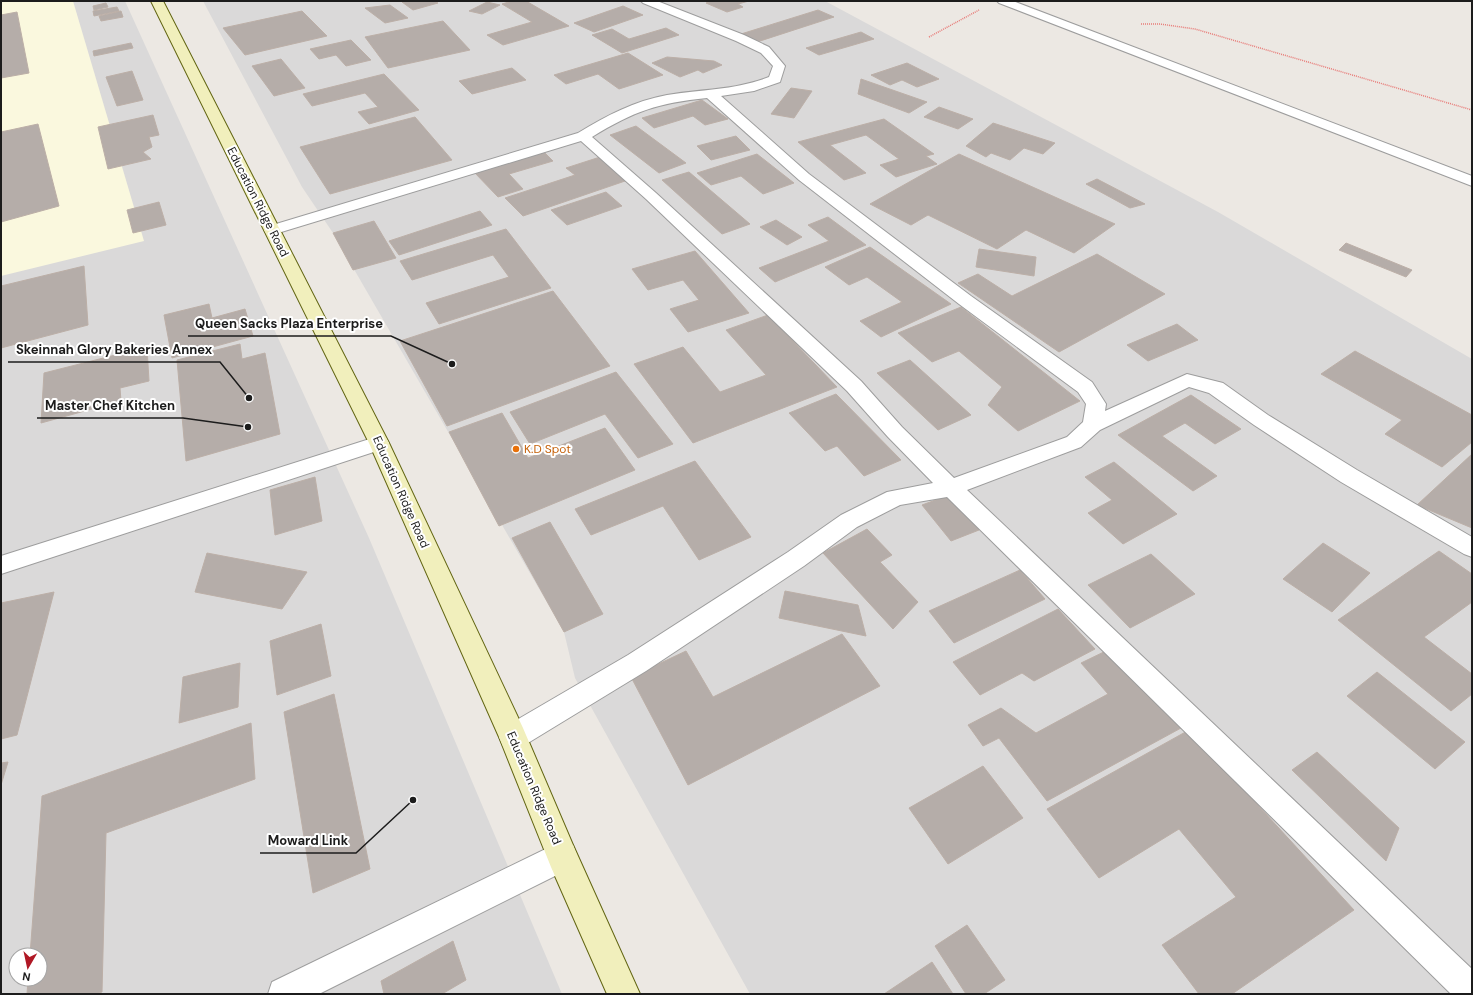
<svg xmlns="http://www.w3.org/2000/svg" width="1473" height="995" viewBox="0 0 1473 995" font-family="'DM Sans',sans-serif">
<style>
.residential{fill:#dad9d9;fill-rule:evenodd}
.education{fill:#faf8de}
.building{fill:#b5ada9;stroke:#bcafa7}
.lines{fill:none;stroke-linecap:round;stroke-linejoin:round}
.street-casing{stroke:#9d9d9d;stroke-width:2}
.secondary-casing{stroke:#626512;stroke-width:2}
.path{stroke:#e87b78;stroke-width:1.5;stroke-dasharray:1 1;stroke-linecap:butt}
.street{fill:#fff;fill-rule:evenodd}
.secondary{fill:#f1efbc;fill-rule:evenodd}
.food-dot{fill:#e8710a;stroke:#fff;stroke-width:1.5}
.labels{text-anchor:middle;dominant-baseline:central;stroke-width:4;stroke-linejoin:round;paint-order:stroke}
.street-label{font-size:12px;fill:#1c1c1c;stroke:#fff}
.food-label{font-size:12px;fill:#c56008;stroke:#fff;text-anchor:start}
.leader{fill:none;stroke:#1c1c1c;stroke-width:1.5}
.callout-dot{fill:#1c1c1c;stroke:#fff;stroke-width:1.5}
.callout-label{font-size:13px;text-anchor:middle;font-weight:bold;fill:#1c1c1c;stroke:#fff;stroke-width:4;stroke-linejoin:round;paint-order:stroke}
</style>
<rect width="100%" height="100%" fill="#ece8e3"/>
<path class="residential" d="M1,1H125L369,538L562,994H1ZM16,955H40V979H16Z
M203,1H825L1218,212L1472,359V994H750L575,678L564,632L333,233L302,187Z"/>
<path class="education" d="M1,1H73L144,241L1,276Z"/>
<path class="building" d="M405,1H434L438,3L413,10L402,2Z
M512,1H526L569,26L503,45L487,35L532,22L502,4Z
M712,1H749L738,4L743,7L727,12L706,3Z
M487,2L500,5L482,14L469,11Z
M106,3L108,7L94,10L93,6Z
M390,5L408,18L385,23L365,8Z
M623,6L643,15L594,32L574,23Z
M117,7L119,11L94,16L93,11Z
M818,10L834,17L757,42L741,34Z
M121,11L123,17L101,21L99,16Z
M302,11L327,36L245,55L223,28Z
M17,12L29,73L1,78V15Z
M443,21L470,50L388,68L365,37Z
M666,28L679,35L622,53L592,35L612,29L629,39Z
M861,32L874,39L819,55L806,48Z
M351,40L371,60L346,66L336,55L319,59L310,49Z
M131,43L133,48L94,56L93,51Z
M628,53L663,75L619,89L598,74L566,84L554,75Z
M667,57L714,61L722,65L703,73L698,70L680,77L652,63Z
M281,59L305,88L274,96L252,66Z
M907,63L939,79L917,87L902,80L890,85L871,75Z
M512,68L526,80L472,94L459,81Z
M132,71L143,100L117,106L106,77Z
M384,74L419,110L369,124L358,112L378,107L365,93L312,106L303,94Z
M861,79L927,102L909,113L858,94Z
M791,88L812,91L794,118L771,114Z
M702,100L728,119L705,125L693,116L654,128L642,118Z
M939,107L973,119L958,129L924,117Z
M153,115L159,135L149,137L152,147L143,152L151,159L108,169L98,127Z
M415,117L452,160L330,194L300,147Z
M884,119L934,154L926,156L937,164L896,177L880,165L899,159L866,135L830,145L866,173L844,180L798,142Z
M993,123L1055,143L1043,154L1024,148L1010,160L991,153L986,157L966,146Z
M38,124L59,206L1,222V132Z
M636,126L686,163L659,173L610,135Z
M736,136L750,150L711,160L697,146Z
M543,151L553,161L509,174L523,189L498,197L474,172Z
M757,154L794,183L763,194L741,176L711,185L697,173Z
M959,154L1115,224L1074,253L1026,230L997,249L928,215L911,225L870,204Z
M600,157L628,180L523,216L505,198L575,175L566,168Z
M689,172L750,224L722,234L662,180Z
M1097,179L1145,204L1130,208L1086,184Z
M606,192L622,206L567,225L551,210Z
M159,202L166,225L133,233L127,210Z
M480,211L492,225L399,255L389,241Z
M828,217L866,245L775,282L759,268L829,241L808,225Z
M776,220L802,237L787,245L760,227Z
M374,221L396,258L353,270L333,233Z
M506,229L551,288L439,324L426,303L509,277L493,255L412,280L400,261Z
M1346,243L1412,270L1406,277L1339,250Z
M870,247L951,304L881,337L860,321L902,302L867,277L849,285L825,267Z
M979,249L1036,257L1034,276L976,267Z
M695,251L749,313L688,332L670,309L699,300L683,280L648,290L632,269Z
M1097,254L1165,294L1059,352L958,283L978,274L1012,296Z
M84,266L88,325L1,348V286Z
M553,291L610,366L447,426L400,341Z
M209,304L212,318L245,309L253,336L172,358L164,315Z
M961,307L1080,401L1018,431L988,405L1002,387L959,351L932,362L898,333Z
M768,315L837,387L693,443L634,364L683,347L720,392L766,375L726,330Z
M1177,324L1198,340L1148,361L1127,345Z
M240,344L242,359L265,353L280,434L186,461L177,360Z
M147,347L149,381L120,388L121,401L41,423L44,373Z
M1355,351L1472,415V442L1442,467L1385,434L1402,420L1321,374Z
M910,360L971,415L938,430L877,373Z
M616,372L673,444L638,458L605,414L530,444L510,412Z
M836,394L901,460L864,476L837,446L825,451L789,413Z
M1191,395L1241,429L1215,444L1185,423L1162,436L1217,476L1193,491L1118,435Z
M502,413L528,458L605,428L635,470L499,526L449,432Z
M1472,454V528L1417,505Z
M695,461L751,537L699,560L663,506L591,535L575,509Z
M1114,462L1177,514L1123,544L1088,513L1112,500L1085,477Z
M315,477L322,521L275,535L270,490Z
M949,495L979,530L951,541L922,505Z
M550,522L603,614L564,632L512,538Z
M867,529L892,555L880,562L918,602L893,629L823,553Z
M1323,543L1370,573L1332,612L1283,579Z
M1439,551L1472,574V602L1424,637L1472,674V694L1451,711L1338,620Z
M207,553L307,572L282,609L195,592Z
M1151,554L1195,594L1130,628L1088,585Z
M1020,570L1045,599L954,643L929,611Z
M785,591L858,605L866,636L779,618Z
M54,592L17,735L1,739V603Z
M1058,609L1095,649L1034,681L1022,673L980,695L953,662Z
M321,624L331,676L277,695L270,641Z
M842,634L880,686L688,785L631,677L686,651L713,697Z
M1110,649L1181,728L1047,801L999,738L983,746L968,725L1001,708L1036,733L1108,694L1081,663Z
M240,663L238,707L179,723L183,677Z
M1377,672L1465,742L1435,769L1347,696Z
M334,694L370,869L313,893L284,712Z
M251,723L255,779L106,833L102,992L96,994H27L28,979H40V955H30L42,796Z
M1189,730L1354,910L1232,994H1199L1162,945L1236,897L1179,829L1099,878L1047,809Z
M1317,752L1399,828L1386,861L1292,770Z
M8,762L1,785V763Z
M983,766L1023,818L948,864L909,808Z
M967,925L1005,980L984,994H966L935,946Z
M453,941L466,980L442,994H384L381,981Z
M932,962L953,994H884Z"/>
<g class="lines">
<g class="street-casing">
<path id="street" d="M641,1H657L744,35L769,47L785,66L780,82L754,91L721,96L809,174L971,296L1092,382L1106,404L1105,411L1187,374L1223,383L1268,415L1357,470L1472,537V557L1464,554L1341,482L1254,425L1209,393L1189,387L1100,430L1081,447L967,490L1472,969V994H1451L947,497L900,505L857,527L804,566L646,671L523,746L513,750L503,746L499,737L503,728L628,655L788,552L841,515L887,492L933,483L888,437L847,391L646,199L581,141L278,233L272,235L266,233L264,230L266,227L578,133C606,116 634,101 667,95C702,89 737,90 769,77L773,66L761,53L736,41L643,3ZM707,98L799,180L959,304L1078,392L1086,404L1083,422L1067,437L954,478L902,427L861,381L656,193L592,137C634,111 658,103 707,98Z
M997,1H1013L1472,176V186L999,3Z
M379,436L386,438L389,443L386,448L1,574V556Z
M562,841L573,845L577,856L573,867L319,994H268L272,982Z"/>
</g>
<g class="secondary-casing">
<path id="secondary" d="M151,1H163L389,443L523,728L573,845L640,994H607L551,867L499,737L369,443Z"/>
</g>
<path class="path" d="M1141,24H1160L1195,29L1472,110
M929,37L979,10"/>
<use href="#street" class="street"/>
<use href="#secondary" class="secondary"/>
</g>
<circle class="food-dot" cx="516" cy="449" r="4"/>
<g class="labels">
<g class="street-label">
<text transform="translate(258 202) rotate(63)">Education Ridge Road</text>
<text transform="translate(401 492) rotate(66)">Education Ridge Road</text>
<text transform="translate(534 788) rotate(67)">Education Ridge Road</text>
</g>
<g class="food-label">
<text x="524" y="449">K.D Spot</text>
</g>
</g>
<path class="leader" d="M452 364L391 336H188M249 398L220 362H8M248 427L183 418H37M413 800L356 853H260"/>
<g class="callout-dot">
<circle cx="452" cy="364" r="4"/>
<circle cx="249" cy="398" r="4"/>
<circle cx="248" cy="427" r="4"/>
<circle cx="413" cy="800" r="4"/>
</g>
<g class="callout-label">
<text x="289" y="328">Queen Sacks Plaza Enterprise</text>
<text x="114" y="354">Skeinnah Glory Bakeries Annex</text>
<text x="110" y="410">Master Chef Kitchen</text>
<text x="308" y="845">Moward Link</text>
</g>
<rect width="1473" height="995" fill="none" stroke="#1c1c1c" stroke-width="4"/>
<g transform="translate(28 967) rotate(189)"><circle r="19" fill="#ffffff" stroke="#a4a4a4"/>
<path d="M0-3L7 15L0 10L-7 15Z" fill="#b01825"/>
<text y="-6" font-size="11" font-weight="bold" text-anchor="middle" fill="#1c1c1c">N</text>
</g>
</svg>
